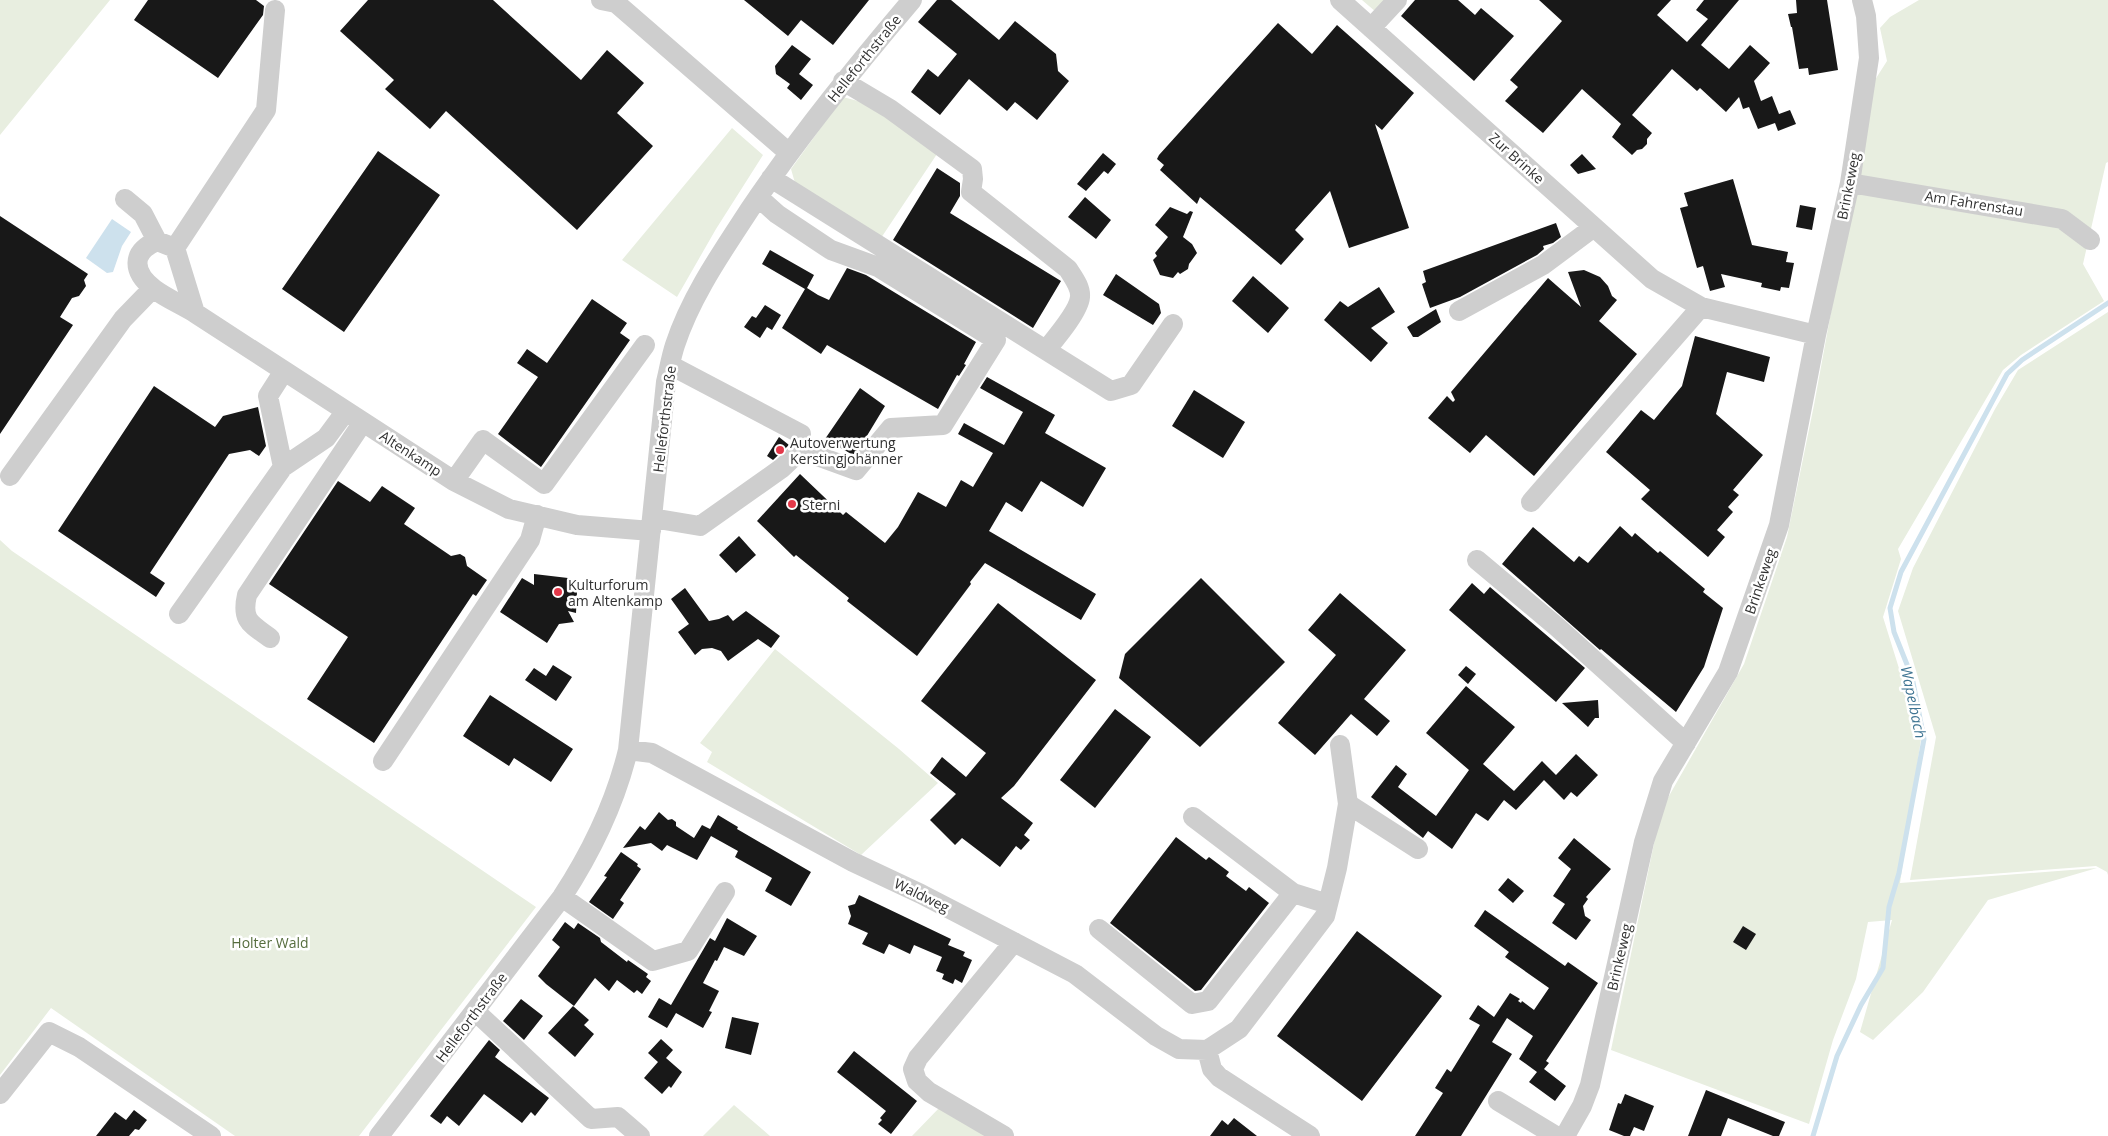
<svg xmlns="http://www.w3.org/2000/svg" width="2108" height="1136" viewBox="0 0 2108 1136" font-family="'Open Sans',sans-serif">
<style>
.green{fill:#e8eee0}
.water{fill:#cde1ed}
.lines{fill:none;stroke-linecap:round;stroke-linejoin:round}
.stream{stroke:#cde1ed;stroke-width:5}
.building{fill:#181818}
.minor{stroke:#cecece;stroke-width:20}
.poi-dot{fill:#e33849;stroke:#fff;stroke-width:2}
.labels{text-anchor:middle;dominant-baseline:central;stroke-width:5;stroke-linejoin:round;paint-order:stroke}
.street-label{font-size:14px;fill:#313131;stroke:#fff}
.poi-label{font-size:14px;fill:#313131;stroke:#fff;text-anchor:start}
.park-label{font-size:14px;fill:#566d3e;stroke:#fff}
.water-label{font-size:15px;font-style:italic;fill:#3f7593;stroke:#fff}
</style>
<rect width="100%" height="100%" fill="#fff"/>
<path class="green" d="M0,0H110L0,135Z
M1362,0H1387L1376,12Z
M1919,0H2108V162L2106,163L2083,264L2104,301L2021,355L2003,370L1898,549L1901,559L1883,617L1921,739L1900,883L2097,868L1988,900L1923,992L1873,1040L1860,1032L1892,920L1868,922L1856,979L1833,1040L1809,1124L1611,1050L1661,810L1744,664L1787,537L1814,405L1873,83L1887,61L1880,28L1890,17Z
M843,97L869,104L939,151L881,238L795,183L791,169Z
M732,128L763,155L716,229L677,297L622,260Z
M2108,312V875L2107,872L2096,866L1910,880L1936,737L1898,611L1913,568L1995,409L2018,370Z
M0,540L12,551L536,907L359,1136H235L51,1008L0,1075Z
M775,649L899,749L938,783L861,855L707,762L712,752L700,743Z
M734,1105L770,1136H703Z
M940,1107L993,1136H912Z"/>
<path class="water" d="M112,219L131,232L122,246L113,272L107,273L86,258Z"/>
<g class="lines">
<path class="stream" d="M1813,1136L1837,1056L1861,1005L1883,968L1889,907L1899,873L1924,739L1912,677L1894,632L1890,608L1901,572L2007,374L2022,360L2108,303"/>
</g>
<path class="building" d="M148,0H256L264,6L263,15L218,78L134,20Z
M368,0H493L581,80L607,50L644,83L617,113L653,146L577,230L446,111L430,129L385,89L394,80L340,31Z
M744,0H869L833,45L801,20L788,36Z
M937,0H951L999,40L1015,21L1056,54L1058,71L1069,81L1037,120L1015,102L1007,111L969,79L940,115L911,92L928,69L938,77L957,54L918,22Z
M1415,0H1458L1475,15L1481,8L1514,36L1474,81L1401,16Z
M1539,0H1671L1657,15L1687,42L1708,19L1696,10L1704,0H1739L1701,45L1729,69L1750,45L1770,63L1754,81L1761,101L1772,96L1779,114L1790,110L1796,124L1778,131L1775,123L1758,129L1749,107L1743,109L1739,97L1726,112L1700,88L1697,91L1672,69L1632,115L1652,133L1647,139V144L1642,149L1637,150L1632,155L1612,137L1621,124L1582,89L1543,133L1505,101L1518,87L1510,80L1562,21Z
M1796,0H1827L1838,70L1809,75L1808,68L1799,69L1792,27H1791L1788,14L1797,13Z
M1278,23L1312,54L1337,25L1414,93L1382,130L1375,124L1409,228L1349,248L1330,191L1295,230L1304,239L1281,265L1200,197L1197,204L1160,170L1164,165L1157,159L1159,155Z
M792,45L811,59L799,74L813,85L801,100L787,88L790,84L776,74L775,66Z
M378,151L440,195L344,332L282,289Z
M1103,153L1116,164L1108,174L1104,171L1086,191L1077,184Z
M1582,154L1596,169L1578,174L1570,165Z
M937,168L960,183V196L950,213L1061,281L1033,328L893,240Z
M1733,179L1752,245L1788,252L1786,262L1794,263L1789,288L1781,287L1780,291L1761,287L1762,283L1721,274L1725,287L1710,291L1703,266L1697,268L1680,208L1688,206L1684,193Z
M1085,197L1111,220L1096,239L1068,217Z
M1800,205L1816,208L1812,230L1796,227Z
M1170,207L1187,214L1190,211L1193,212L1183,237L1192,244L1197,253L1189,264L1188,269L1180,274L1178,272L1173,278L1160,275L1153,260L1157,256L1155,253L1168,237L1155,225Z
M0,216L88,274L84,280L86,286L79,296L72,298L60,317L73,325L0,434Z
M1556,223L1561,237L1553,243L1543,246L1544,249L1537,255L1460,297L1430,308L1422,284L1426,282L1423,271Z
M770,250L814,275L807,288L818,295L829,300L847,268L866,275L976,342L964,364L966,365L959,376L957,375L938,409L827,345L821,354L782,328L805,289L762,264Z
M1584,270L1600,277L1608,286L1612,296L1617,300L1599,321L1637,354L1534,476L1486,435L1470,453L1428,418L1447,396L1453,402L1455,400L1451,392L1548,278L1581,307L1568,272Z
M1116,274L1159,304L1161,313L1153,325L1103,295Z
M1253,276L1289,308L1268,333L1232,301Z
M1379,287L1395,312L1371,328L1388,343L1371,362L1324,320L1340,301L1348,307Z
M592,299L627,323L620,333L630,340L541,467L498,434L538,377L517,363L527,349L547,363Z
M765,305L781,315L772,330L767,327L760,338L744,327L752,316L756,318Z
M1436,309L1441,322L1418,337H1413L1407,327Z
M1695,336L1770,357L1764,382L1727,372L1716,414L1763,455L1733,490L1739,495L1728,507L1733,512L1717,530L1725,537L1708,557L1641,499L1650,490L1606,452L1641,410L1654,420L1682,386Z
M987,377L1055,415L1045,433L1106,468L1083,507L1041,481L1022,512L1006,502L989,531L1096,594L1081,620L985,563L970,582L971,584L917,656L847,601L849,598L796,555L794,557L757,521L800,474L843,515L846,512L885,543L898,527L918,492L946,507L961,480L973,487L993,453L958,434L964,423L1004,445L1023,412L980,388Z
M154,386L215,427L223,416L258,407L266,446L259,456L250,450L229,454L150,573L165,583L156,597L58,531Z
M860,388L885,406L862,444L853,455L825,439Z
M1194,390L1245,422L1223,458L1172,426Z
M779,437L789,445L773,460L767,456Z
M338,481L370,502L382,486L415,508L404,524L451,556L460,554L465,557L467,566L487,580L476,596L473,594L374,743L307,699L348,637L269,584Z
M1620,526L1632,537L1635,533L1658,553L1660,551L1705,589L1703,592L1723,608L1704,667L1676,712L1601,649L1600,650L1502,564L1533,527L1574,562L1579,556L1588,563Z
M739,536L756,555L736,573L719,555Z
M534,574L568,578L574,583L577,592L576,613L568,611L574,622L559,624L547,643L500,612L522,578L534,585Z
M1201,578L1285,662L1200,747L1119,678L1125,654Z
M1472,583L1484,594L1490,587L1585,668L1556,702L1449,610Z
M685,588L709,621L719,619L728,615L733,621L746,611L780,636L771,648L758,639L728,661L721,651L712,648L702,649L695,655L678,632L689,624L671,599Z
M1340,593L1406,650L1364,699L1390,721L1377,736L1351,714L1315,755L1278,723L1336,655L1308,630Z
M998,603L1096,680L1014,786L1001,798L1033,823L1024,835L1030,840L1021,850L1016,846L1000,867L962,838L955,845L930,820L956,794L930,773L942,757L966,777L986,753L921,701Z
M553,665L572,677L556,701L525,680L534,668L546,676Z
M1466,666L1476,674L1468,684L1458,675Z
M1466,686L1515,727L1483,764L1514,791L1542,761L1556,775L1576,754L1598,775L1577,797L1571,792L1564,800L1544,780L1516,810L1504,800L1488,821L1476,813L1452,849L1428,831L1423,838L1371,797L1396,765L1407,774L1398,787L1436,816L1469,770L1426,733Z
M490,695L573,749L551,782L514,758L509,766L463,736Z
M1598,700L1599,718H1595L1588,727L1562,703Z
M1115,709L1151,737L1095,808L1060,780Z
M659,812L668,820L672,819L676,822V826L694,838L702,825L710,829L718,815L738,827L737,829L811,872L791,906L765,891L772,878L735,857L738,851L711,836L697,860L667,845L662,851L651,843L623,848L640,826L645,830Z
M1176,837L1206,860L1209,857L1229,872L1226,876L1246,891L1249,887L1269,903L1201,990L1195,991L1110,923Z
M1574,838L1611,869L1586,897L1588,899L1583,906L1585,916L1591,920L1576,940L1552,923L1565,904L1553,896L1571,869L1558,858Z
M621,852L638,864L637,866L641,869L620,900L624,903L613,919L589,902L607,877L604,876Z
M1508,878L1524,891L1513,903L1498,890Z
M859,895L951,939L948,945L965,952L963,956L972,960L962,983L955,979L953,984L942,979L944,974L936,971L942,957L914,945L910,954L889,944L884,954L862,944L868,933L848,924L851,916L848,906L855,904Z
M1485,910L1565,966L1568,962L1598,983L1546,1061L1549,1063L1544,1069L1566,1086L1555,1101L1529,1082L1537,1072L1519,1059L1533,1036L1507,1018L1492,1042L1512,1054L1461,1136H1415L1443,1093L1435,1088L1447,1069L1451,1072L1480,1025L1469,1019L1478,1005L1494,1017L1510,993L1520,999L1518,1001L1521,1003L1522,1001L1534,1010L1549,988L1505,957L1509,952L1474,926Z
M727,918L757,936L744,956L724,947L717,961L715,960L703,983L719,991L709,1011L712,1012L703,1028L676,1013L667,1028L648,1017L659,998L671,1005L710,938L715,941Z
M565,922L574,929L578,923L600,938L601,942L627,962L628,960L648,974L646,977L651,981L642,994L637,990L634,993L617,980L609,991L595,978L574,1006L546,984L538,976L560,947L552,940Z
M1743,926L1756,934L1746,950L1733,942Z
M1357,931L1442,996L1362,1101L1277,1036Z
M521,999L543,1016L524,1040L503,1021Z
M573,1006L589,1020L584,1025L594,1034L575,1057L548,1033Z
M732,1017L759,1023L751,1055L725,1048Z
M661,1039L673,1050L666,1058L682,1072L671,1088L669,1086L662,1094L644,1078L658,1062L648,1053Z
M489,1040L500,1050L495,1057L549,1098L535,1116L531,1112L522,1123L484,1094L459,1126L447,1116L441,1124L430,1116Z
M854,1051L917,1101L891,1134L878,1124L882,1120L880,1118L886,1111L837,1072Z
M1706,1090L1785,1122L1779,1136H1773L1728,1118L1721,1136H1688Z
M1625,1094L1654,1106L1644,1131L1634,1127L1630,1136H1624L1609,1130L1618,1103L1621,1104Z
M134,1110L147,1120L139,1130L135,1129L129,1136H96L115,1112L126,1120Z
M1234,1118L1257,1136H1210L1222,1120L1228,1125Z"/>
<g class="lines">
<path class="minor" d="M601,0L616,3L789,153
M1340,0L1652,279L1701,307L1816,335
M1371,28L1397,0
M843,81L890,109L972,169L973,179L971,192L1068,269C1073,277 1081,287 1080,297C1079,311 1055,339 1046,350
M771,178L1111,391L1131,385L1173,324
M1850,183L2062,219L2090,240
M758,197L777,214L831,250L878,267L996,340L943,425L891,428L856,470L801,450
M125,199L143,214L157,241
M175,248L266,110L275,10
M1459,311L1543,265L1594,227
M195,313L175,248L157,241C131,252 132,272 154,289C166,298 182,305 195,313L454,481L509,509L577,525L651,531
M283,467L268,396L284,371
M10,476L123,319L153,288
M454,481L483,440L544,484L645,345
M1531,502L1701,307
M652,518L700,526L782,468L801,450V434L670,365
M1477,560L1556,626L1686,743
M179,614L283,467L326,438L346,411
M270,638C251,624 241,621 247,595L363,422
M628,750L652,753L853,862L921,894L1075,974L1156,1036L1179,1049L1207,1050L1239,1029L1325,916L1337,868L1348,804L1340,745
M383,761L530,540L537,515
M1348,804L1418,849
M1193,817L1293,893L1328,904
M562,897L653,961L688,951L725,892
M1099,929L1192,1004L1208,1001L1293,893
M476,1012L591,1119L618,1117L640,1136
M1207,1050L1212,1069L1219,1077L1310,1136
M0,1094L49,1032L79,1047L211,1136
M1498,1101L1556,1136
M379,1136L562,897C592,851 615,804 628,750L666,382C669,370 671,357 675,345C691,296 722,252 750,209C799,136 855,67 912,0
M1004,1136L929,1092L917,1081L913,1069L918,1058L1014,942
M1565,1136L1582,1106L1590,1085L1644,842L1663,781L1728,672L1779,525L1816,335L1850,183L1869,58L1866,16L1862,0"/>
</g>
<g class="poi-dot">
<circle cx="780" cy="450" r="5"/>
<circle cx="792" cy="504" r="5"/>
<circle cx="558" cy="592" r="5"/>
</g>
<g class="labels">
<g class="street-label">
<text transform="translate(864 58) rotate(-51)">Helleforthstraße</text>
<text transform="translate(1517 158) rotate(42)">Zur Brinke</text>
<text transform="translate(1848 186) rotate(-79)">Brinkeweg</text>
<text transform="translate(1974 203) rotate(9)">Am Fahrenstau</text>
<text transform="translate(664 419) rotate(-83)">Helleforthstraße</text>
<text transform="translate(411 453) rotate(33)">Altenkamp</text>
<text transform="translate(1760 581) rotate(-71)">Brinkeweg</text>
<text transform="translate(922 895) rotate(26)">Waldweg</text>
<text transform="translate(1619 957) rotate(-77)">Brinkeweg</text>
<text transform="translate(471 1017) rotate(-53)">Helleforthstraße</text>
</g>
<g class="poi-label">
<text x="790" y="442">Autoverwertung<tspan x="790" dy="16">Kerstingjohänner</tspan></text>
<text x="802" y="504">Sterni</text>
<text x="568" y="584">Kulturforum<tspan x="568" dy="16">am Altenkamp</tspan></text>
</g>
<g class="park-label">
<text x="270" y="942">Holter Wald</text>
</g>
<g class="water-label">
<text transform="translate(1914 702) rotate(78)">Wapelbach</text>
</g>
</g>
</svg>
